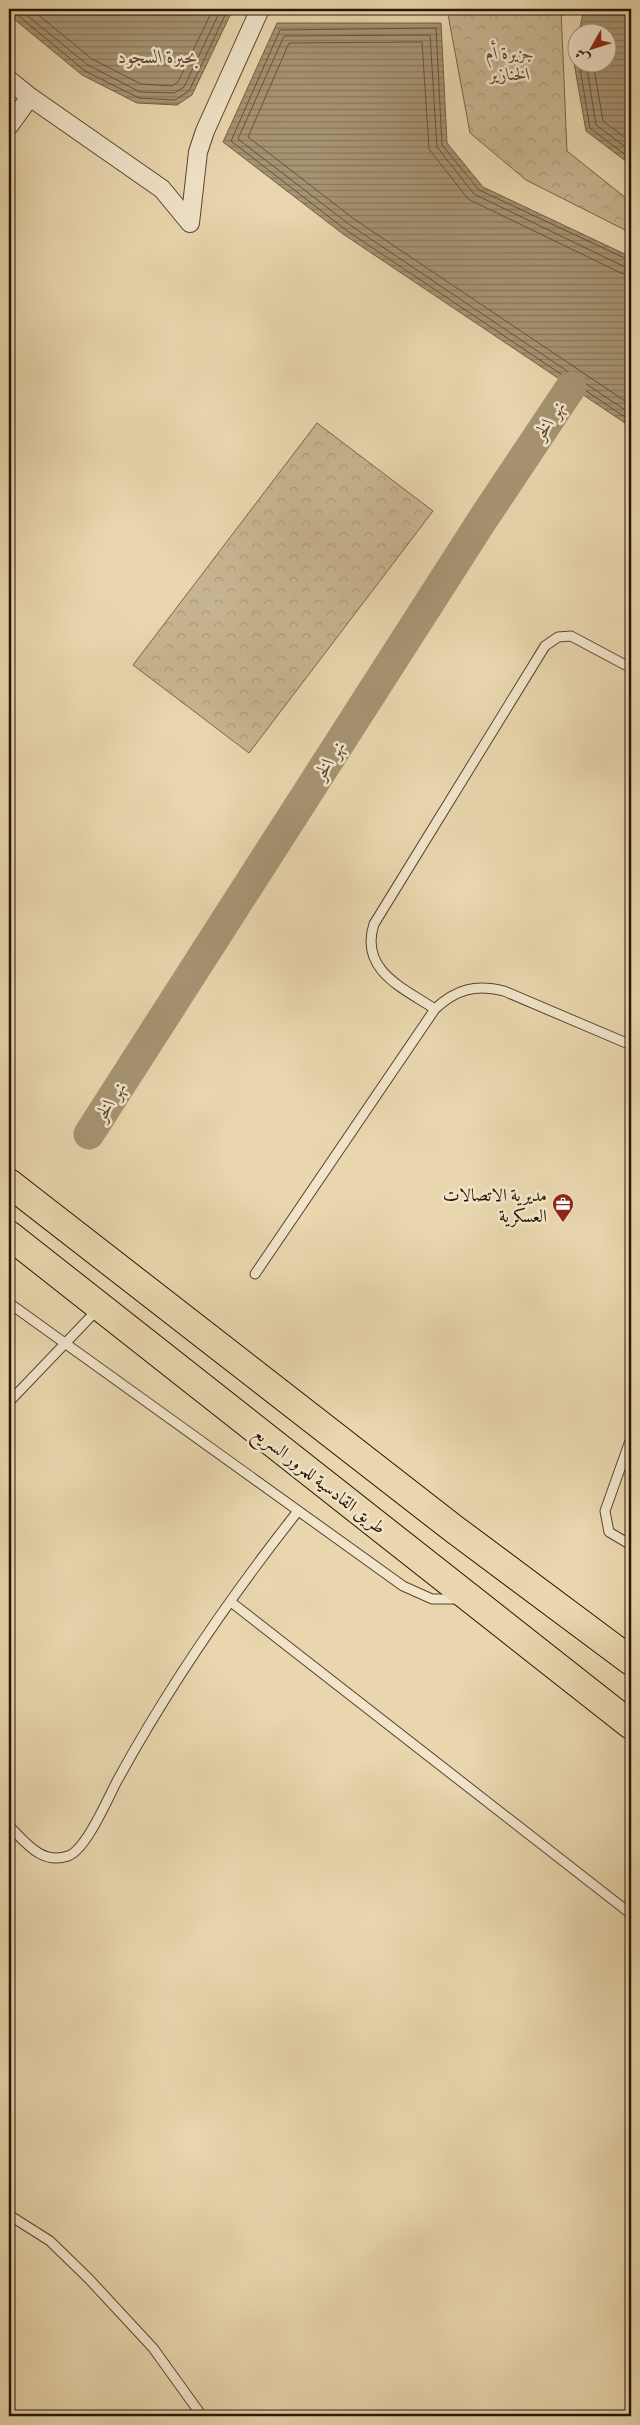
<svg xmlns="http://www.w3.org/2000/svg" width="640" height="2425" viewBox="0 0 640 2425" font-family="'EB Garamond',Amiri,serif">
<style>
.forest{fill:url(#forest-crowns);stroke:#776549}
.water{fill:url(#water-rules);stroke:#736145}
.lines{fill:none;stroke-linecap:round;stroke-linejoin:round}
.shore{stroke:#66543a;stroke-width:1}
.river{stroke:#a79473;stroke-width:31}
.lane-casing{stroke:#57452c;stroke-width:11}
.street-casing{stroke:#57452c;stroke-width:20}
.highway-casing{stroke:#261501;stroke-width:30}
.lane{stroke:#f1e4ca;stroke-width:9}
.street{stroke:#f1e4ca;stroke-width:18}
.highway{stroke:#e9d6ae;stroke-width:28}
.labels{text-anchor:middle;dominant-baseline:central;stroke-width:5;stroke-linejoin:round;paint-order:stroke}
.park-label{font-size:18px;font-style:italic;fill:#57452c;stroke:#f1e4ca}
.poi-label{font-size:18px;fill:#261501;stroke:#f1e4ca;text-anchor:end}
.street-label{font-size:18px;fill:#261501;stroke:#f1e4ca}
.water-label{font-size:19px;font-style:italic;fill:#5a482f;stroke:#f1e4ca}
</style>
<defs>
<pattern id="forest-crowns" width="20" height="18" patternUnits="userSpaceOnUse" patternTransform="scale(1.25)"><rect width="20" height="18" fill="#c8b591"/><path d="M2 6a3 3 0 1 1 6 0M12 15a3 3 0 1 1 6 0" fill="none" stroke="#ac9b7b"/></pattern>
<pattern id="water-rules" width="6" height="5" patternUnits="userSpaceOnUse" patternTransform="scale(1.25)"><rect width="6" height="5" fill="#a79473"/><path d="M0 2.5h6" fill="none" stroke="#88785c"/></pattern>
</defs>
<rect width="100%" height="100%" fill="#e9d6ae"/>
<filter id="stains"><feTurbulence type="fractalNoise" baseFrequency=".004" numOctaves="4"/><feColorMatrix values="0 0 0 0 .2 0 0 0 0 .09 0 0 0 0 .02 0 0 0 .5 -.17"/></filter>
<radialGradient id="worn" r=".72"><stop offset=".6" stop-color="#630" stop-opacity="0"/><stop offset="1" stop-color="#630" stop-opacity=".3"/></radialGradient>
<path class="forest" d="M447,9H561L567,151L631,202V233L526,180L470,133Z
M317,423L433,511L249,753L133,665Z"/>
<path class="water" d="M9,9H233L192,95L177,105L137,103L82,75L9,15Z
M584,9H631V165L586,131L573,57L577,39L578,62H608V32H579Z
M277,23H441L447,143L483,187L631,257V427L343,234L223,142Z"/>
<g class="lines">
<path class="shore" d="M19,9L88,65L140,92L174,93L184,87L221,9
M31,9L92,59L141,84L172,86L178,82L213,9
M9,11L14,12L85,71L139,98L175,100L189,91L228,9
M579,62L590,128L631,159
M586,62L596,125L631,151
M593,62L603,121L631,142
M631,261L479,190L442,145L436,28L280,30L231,141L346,230L631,421
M631,268L625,267L474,194L437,147L430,35L284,36L238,139L350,225L631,414
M631,275L621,273L468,199L429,149L422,42L289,43L248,137L354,219L631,405"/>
<path class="river" d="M89,1134L483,519L571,387"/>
<g class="lane-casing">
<path id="lane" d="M435,1009C403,988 359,970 374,924L545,646L558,637L571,636L631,668
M255,1274L435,1009C456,989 476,984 504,991L631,1045
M9,1303L403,1586L432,1599H462
M9,1402L99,1308
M631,1438L605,1511L609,1532L631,1545
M231,1602L631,1914
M9,1826C26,1843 42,1865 68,1856C86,1850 108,1798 117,1781C169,1686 231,1596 298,1511
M9,2215L50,2241L89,2279L153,2348L202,2416"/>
</g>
<g class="street-casing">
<path id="street" d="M9,80L30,97L162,189L190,223
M9,126L30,97
M190,223L198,152L205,131L260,9"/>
</g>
<g class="highway-casing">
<path id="highway" d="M9,1183L454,1529L631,1661
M9,1235L631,1725"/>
</g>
<use href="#lane" class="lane"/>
<use href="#street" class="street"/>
<use href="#highway" class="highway"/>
</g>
<defs>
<g id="office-pin" transform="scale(1.125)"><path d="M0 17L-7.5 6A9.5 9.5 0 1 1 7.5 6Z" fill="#8f2418" stroke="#f1e4ca"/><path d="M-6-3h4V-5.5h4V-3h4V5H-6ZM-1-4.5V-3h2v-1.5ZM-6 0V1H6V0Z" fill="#fff"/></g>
</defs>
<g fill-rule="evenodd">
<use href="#office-pin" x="563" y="1204"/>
</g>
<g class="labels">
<g class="park-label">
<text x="510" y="52">جزيرة أم<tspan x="510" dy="21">الخنازير</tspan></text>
</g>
<g class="poi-label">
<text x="547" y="1194">مديرية الاتصالات<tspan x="547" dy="21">العسكرية</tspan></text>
</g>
<g class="street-label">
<text transform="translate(320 1480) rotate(38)">طريق القادسية للمرور السريع</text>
</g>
<g class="water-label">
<text x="158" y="56">بحيرة السجود</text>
<text transform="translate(549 420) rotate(-56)">نهر الخر</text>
<text transform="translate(329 760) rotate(-57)">نهر الخر</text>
<text transform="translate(110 1101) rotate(-57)">نهر الخر</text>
</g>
</g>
<rect width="640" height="2425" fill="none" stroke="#e9d6ae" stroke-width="30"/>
<rect x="10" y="10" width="620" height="2405" fill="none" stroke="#261501" stroke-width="2.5"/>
<rect x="15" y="15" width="610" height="2395" fill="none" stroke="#261501"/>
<g transform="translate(592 48) rotate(231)"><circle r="24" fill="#f1e4ca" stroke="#a0917a"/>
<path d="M0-4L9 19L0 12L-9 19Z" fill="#8f2418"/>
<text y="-8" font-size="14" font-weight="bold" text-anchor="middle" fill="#261501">ش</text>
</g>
<rect width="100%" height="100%" filter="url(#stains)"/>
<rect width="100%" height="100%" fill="url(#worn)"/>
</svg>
